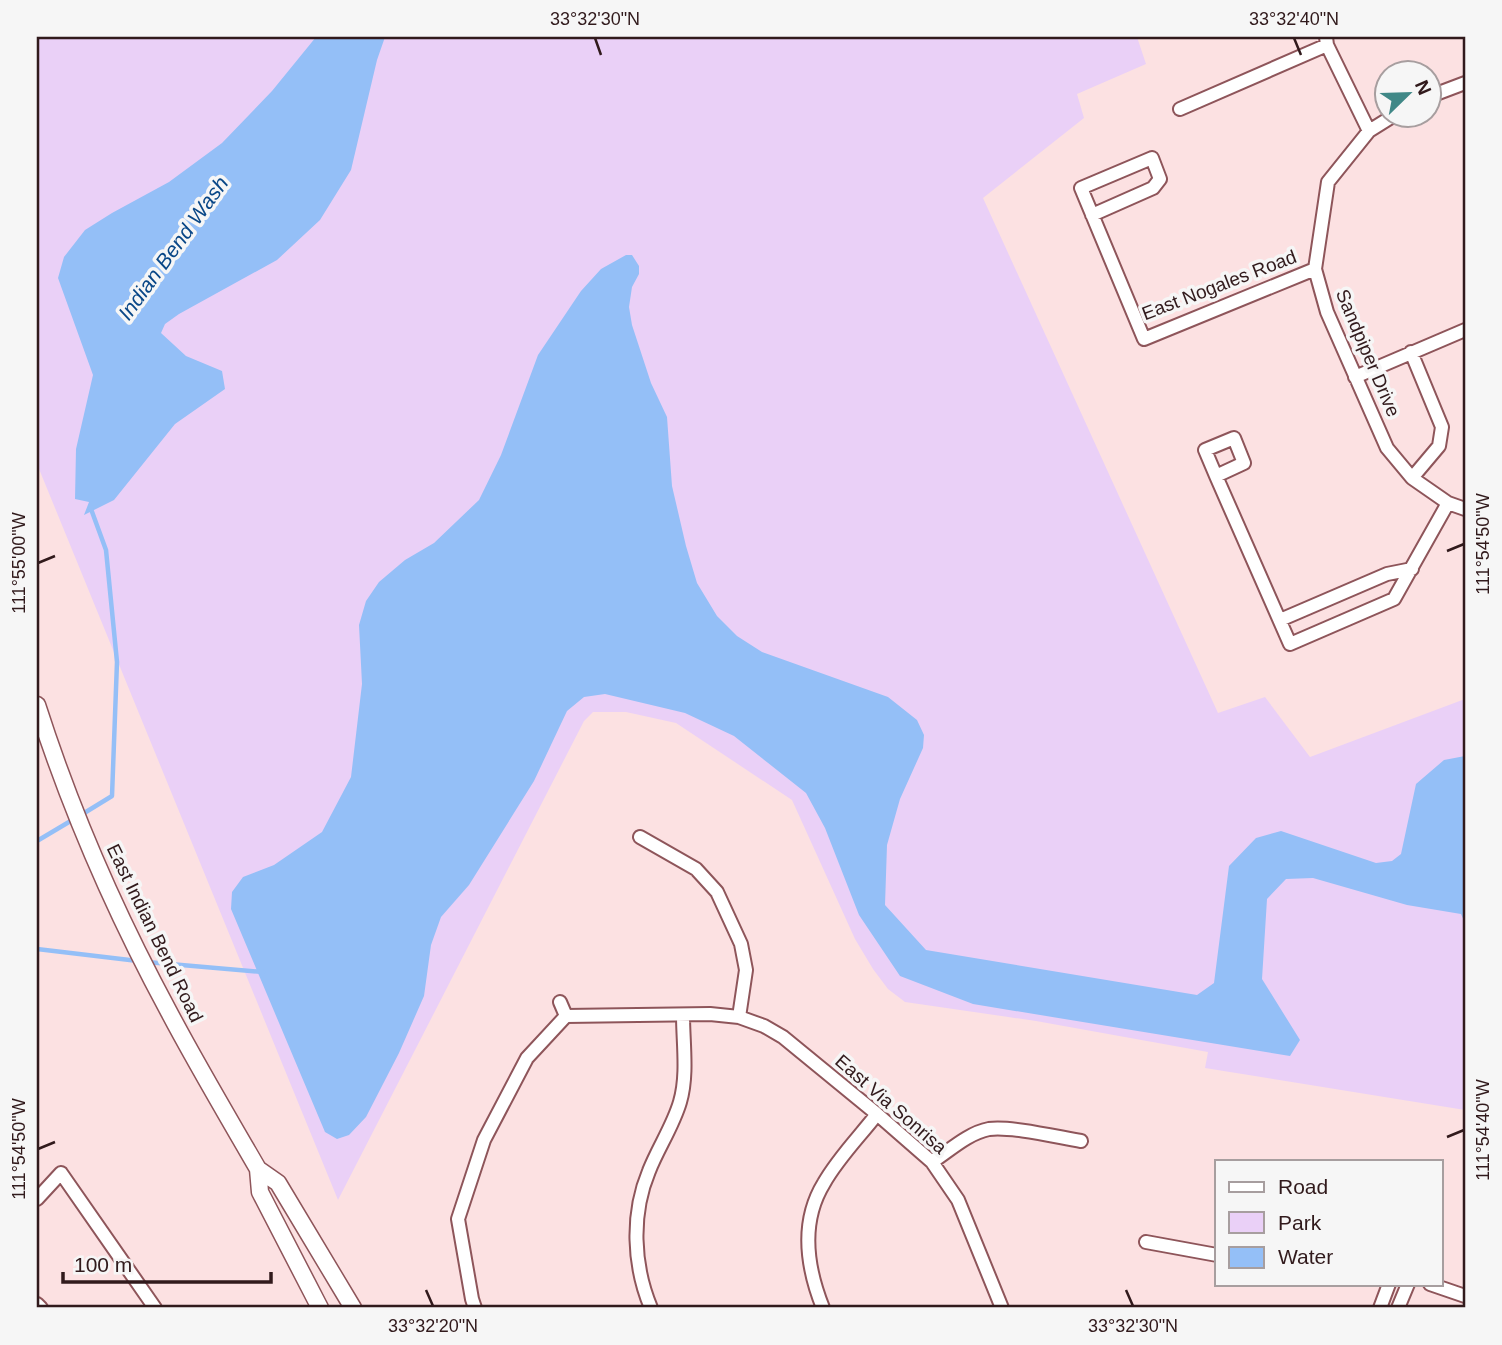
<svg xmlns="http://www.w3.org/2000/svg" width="1502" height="1345" viewBox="0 0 1502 1345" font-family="Helvetica,sans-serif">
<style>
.green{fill:#ead0f7}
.water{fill:#94bff7}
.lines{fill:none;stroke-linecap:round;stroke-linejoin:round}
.stream{stroke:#94bff7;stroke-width:4.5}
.minor-casing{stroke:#8e555a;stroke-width:16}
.secondary-casing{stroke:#8e555a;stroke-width:19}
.minor{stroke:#fff;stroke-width:12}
.secondary{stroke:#fff;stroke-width:16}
.ticks{fill:none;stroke:#311a1c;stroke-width:2.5}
.labels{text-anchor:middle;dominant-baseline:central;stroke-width:7;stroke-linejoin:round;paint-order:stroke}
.street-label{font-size:19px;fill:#311a1c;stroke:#f6f6f6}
.water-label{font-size:21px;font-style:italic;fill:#094787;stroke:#f6f6f6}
.neatline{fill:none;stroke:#311a1c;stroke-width:2.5}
.ticks-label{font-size:18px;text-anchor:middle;fill:#311a1c}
</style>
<rect width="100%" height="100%" fill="#fce1e2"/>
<path class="green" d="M37,37H1137L1146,64L1077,94L1084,118L983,198L1218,713L1265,697L1310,757L1465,699V1110L1205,1068L1208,1052L1036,1021L905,1002L888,989L873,969L855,939L792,800L676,723L626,712H593L584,721L338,1200L37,464Z"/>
<path class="water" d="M316,37H385L377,60L351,170L320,220L277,260L179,314L165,324L161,333L186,356L222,371L225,389L175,424L114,500L84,515L89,502L75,499L76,449L93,375L58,278L64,257L85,230L112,213L169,182L222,143L272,91Z
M626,255H632L639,266V274L632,287L629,307L632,325L651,383L667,417L672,486L686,546L697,583L717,616L737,636L762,652L888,697L917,720L924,735L923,748L900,799L887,845L885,905L926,950L1197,995L1214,983L1229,866L1256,838L1281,831L1376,863L1392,861L1401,854L1416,784L1444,760L1465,756V923L1461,914L1407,905L1313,878L1286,879L1267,899L1262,979L1300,1040L1290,1056L973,1004L900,976L859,915L825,828L806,793L734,736L685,713L605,694L584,697L567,711L534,781L469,885L441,917L431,945L424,996L399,1053L366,1117L349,1135L337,1139L325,1132L231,909L232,892L243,877L274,865L322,832L351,777L362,684L359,625L366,601L379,582L405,560L434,543L479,500L501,455L538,355L581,291L601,269Z"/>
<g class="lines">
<path class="stream" d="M81,815L112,796L117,662L106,550L91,509
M37,841L74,819
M37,949L138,961
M147,962L263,972"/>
<g class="minor-casing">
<path id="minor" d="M1326,37L1327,45L1369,131
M1428,97L1465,83
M1180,109L1327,45
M1393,116L1369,131L1328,182L1315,269L1327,312L1387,448L1412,478L1448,503L1465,509
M1092,215L1153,188L1160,179L1152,158L1081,188L1144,339L1315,269
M1411,352L1442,427L1439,446L1412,478
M1355,377L1465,330
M1216,476L1244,463L1234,438L1205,450L1216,476L1290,644L1394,599L1448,503
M1280,620L1387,574L1412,569
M640,837L696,869L717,892L741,944L746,970L739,1017
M560,1002L566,1016
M932,1162C949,1151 968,1133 989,1129C1011,1126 1057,1137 1081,1141
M37,1199L61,1173L155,1308
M1146,1242L1217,1255
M1430,1284L1465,1296
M37,1304L41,1308
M475,1308L472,1299L458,1219L484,1140L527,1058L566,1016L710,1014L739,1017L764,1026L783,1037L877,1114L932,1162L958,1200L1002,1308
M651,1308C633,1265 631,1214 649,1171C658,1148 673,1126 680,1102C688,1075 683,1043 683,1015
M823,1308C807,1268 800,1222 824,1183C838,1158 860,1136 877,1114
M1380,1308L1389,1284
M1398,1308L1408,1284"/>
</g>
<g class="secondary-casing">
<path id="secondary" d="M37,705C71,811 116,914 169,1012C197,1065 228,1117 258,1169L260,1192L320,1308
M258,1169L278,1183L353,1308"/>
</g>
<use href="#minor" class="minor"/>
<use href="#secondary" class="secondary"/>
</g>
<path class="ticks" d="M595,38L601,55M1294,38L1301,55M1447,551L1464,544M38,563L55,556M1447,1137L1464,1130M38,1149L55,1142M426,1290L433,1306M1126,1290L1133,1306"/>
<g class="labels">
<g class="street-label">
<text transform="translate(1219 285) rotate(-21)">East Nogales Road</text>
<text transform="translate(1368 353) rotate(67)">Sandpiper Drive</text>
<text transform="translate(155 933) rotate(64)">East Indian Bend Road</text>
<text transform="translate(891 1104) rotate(41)">East Via Sonrisa</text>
</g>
<g class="water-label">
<text transform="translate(173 248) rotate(-54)">Indian Bend Wash</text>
</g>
</g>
<rect width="1502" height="1345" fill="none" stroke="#f6f6f6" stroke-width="77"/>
<rect x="1215" y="1160" width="228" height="126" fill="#f6f6f6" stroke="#a79e9f" stroke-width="2"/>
<rect x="1229" y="1182" width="35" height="10" fill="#ffffff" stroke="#a79e9f" stroke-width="2"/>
<text x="1278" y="1194" font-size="21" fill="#311a1c">Road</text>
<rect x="1229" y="1212" width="35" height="21" fill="#ead0f7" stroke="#a79e9f" stroke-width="2"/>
<text x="1278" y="1230" font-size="21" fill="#311a1c">Park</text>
<rect x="1229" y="1247" width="35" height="21" fill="#94bff7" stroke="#a79e9f" stroke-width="2"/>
<text x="1278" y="1264" font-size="21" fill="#311a1c">Water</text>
<g transform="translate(1408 94) rotate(67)"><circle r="33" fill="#f6f6f6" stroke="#a79e9f" stroke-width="2"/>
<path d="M0-5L12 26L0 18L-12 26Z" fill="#408887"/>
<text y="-10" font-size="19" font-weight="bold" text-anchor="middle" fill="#311a1c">N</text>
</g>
<path d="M63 1272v10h208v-10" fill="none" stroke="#311a1c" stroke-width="3.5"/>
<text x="74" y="1272" font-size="21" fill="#311a1c" stroke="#f6f6f6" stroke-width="5" paint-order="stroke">100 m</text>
<rect x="38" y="38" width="1426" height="1268" class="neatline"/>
<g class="ticks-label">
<text x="595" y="25">33°32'30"N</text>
<text x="1294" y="25">33°32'40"N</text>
<text transform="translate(1483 544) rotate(-90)" y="6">111°54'50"W</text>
<text transform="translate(19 563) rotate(-90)" y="6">111°55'00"W</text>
<text transform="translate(1483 1130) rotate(-90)" y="6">111°54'40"W</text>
<text transform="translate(19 1149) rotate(-90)" y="6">111°54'50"W</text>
<text x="433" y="1332">33°32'20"N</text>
<text x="1133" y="1332">33°32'30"N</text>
</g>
</svg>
